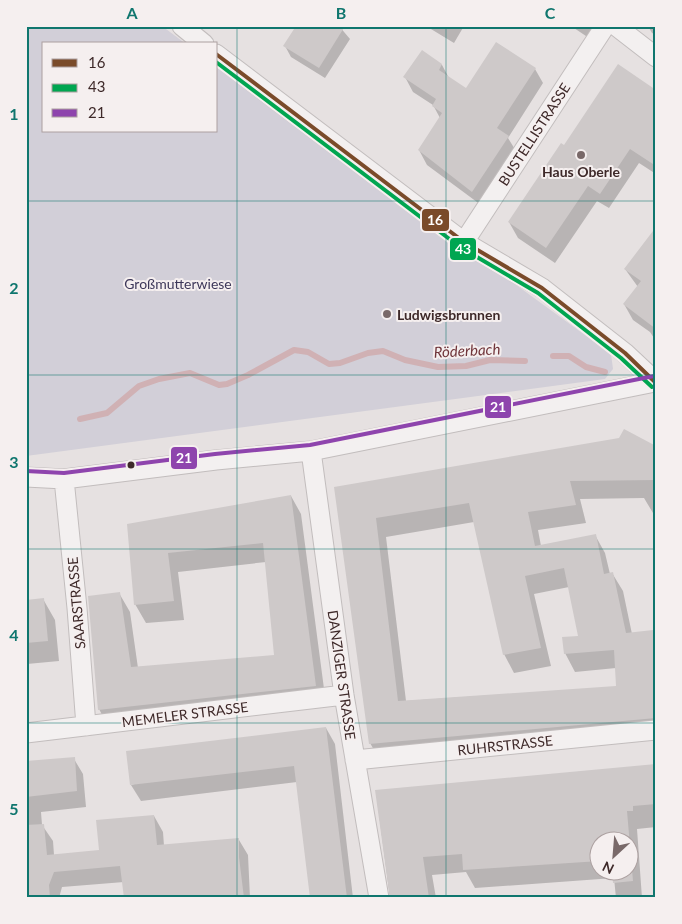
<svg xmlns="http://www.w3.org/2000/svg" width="682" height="924" viewBox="0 0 682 924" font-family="Lato,sans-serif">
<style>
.green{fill:#d2cfd8}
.shadow{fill:#0003;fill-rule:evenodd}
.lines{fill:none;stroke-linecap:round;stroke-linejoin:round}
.stream{stroke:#d0b1b4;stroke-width:6}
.building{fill:#cec9c9;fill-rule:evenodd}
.street-casing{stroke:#c2bdbd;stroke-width:21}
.street{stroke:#f3f0f0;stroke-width:19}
.bus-1-casing{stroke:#f5efef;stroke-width:8}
.bus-2-casing{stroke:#f5efef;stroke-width:8}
.bus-3-casing{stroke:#f5efef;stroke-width:8}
.bus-1{stroke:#7a4b2a;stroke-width:4}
.bus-2{stroke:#00a651;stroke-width:4}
.bus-3{stroke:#8e44ad;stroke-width:4}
.grid{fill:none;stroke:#0f766e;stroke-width:1;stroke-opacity:0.55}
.poi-dot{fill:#796969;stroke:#f5efef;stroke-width:2}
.bus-dot{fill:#3e2929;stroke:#f5efef;stroke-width:2}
.labels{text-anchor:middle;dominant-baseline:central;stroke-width:4;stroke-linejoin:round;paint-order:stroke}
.street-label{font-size:14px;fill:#3e2929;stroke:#f5efef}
.poi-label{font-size:14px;font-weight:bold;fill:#3e2929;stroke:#f5efef}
.park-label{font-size:14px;fill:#3d3759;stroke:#f5efef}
.water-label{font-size:15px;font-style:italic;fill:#70353a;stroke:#f5efef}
.line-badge{stroke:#f5efef;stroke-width:2}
.badge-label{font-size:14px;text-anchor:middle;font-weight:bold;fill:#fff}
.neatline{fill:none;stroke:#0f766e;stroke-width:2}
.grid-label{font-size:16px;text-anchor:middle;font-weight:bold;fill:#0f766e}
</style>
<rect width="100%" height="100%" fill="#e6e1e1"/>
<path class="green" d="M26,26H162L186,44H44V131H216V66L611,354L613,369L605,379L26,456Z"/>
<path class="shadow" d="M339,26L350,39L325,78L291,57L285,46Z
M426,26H464L454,43Z
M571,26H597L589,38Z
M648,26H656V35L652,33Z
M422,52L442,65L449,78L466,90L535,69L543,83L508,138L516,151L481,205L427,165L419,150L440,118L433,105L413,92L405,77Z
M656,91V174L639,163L609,208L597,201L555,263L518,238L509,222L565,146Z
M656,229V341L650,332L633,320L624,304L638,287L625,269Z
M656,458V513H653L644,498L580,499L586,523L538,530L541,546L595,535L605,553L610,574L612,573L623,591L632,634L656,631V737L381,762L370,743L335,488ZM474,522L504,654L514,673L551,666L534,594L569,587L579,637L565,653L575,672L616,668L617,687L406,701L386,537Z
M291,496L301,514L326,704L109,728L99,709L119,593L130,612L138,668L276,656L266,562L178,572L184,620L146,623L135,604L128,525Z
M43,599L55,620L59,661L27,664L26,601Z
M326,728L335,744L353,898H311L297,782L141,801L131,785Z
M74,759L83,774L86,807L41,812L42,825L53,841L54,855L101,851L154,816L163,832L164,846L239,840L248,855L250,898H126L124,882L62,887L59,898H26V762Z
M656,765V827L637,829L642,898H616L614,878L475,888L466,872L432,875L436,898H390L376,791ZM600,842H630V872H600Z"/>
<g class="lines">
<path class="stream" d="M553,356H569L586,367L605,372
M80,419L107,413L139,386L159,379L190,373L219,385L227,384L248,375L294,350L308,352L329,364L340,363L368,353L383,351L405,360L438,367L466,366L490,360L525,361"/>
</g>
<path class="building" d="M296,26H345L319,68L283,46Z
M496,42L536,68L497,128L509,136L472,192L418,150L442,113L432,106L436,99L403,77L422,50L442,64L439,70L466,88Z
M618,64L656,90V166L630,149L600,194L588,186L546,248L508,222L561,143L564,145Z
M656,227V329L623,304L641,281L624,269Z
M624,429L656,446V480L570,481L576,505L528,512L535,546L596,534L604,574L613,572L626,633L653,630L656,718L369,744L334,487L619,438ZM469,503L503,655L541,648L525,576L564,568L578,636L562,637L564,654L614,650L616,686L398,701L376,518Z
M291,495L316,686L98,710L88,596L120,592L131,667L274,655L263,543L168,553L174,601L134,605L127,524Z
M44,598L48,641L26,643V600Z
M326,727L347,898H310L294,766L130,785L126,751Z
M75,757L77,791L26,797V761Z
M656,764V804L633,806V811H627L633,881L613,883L612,872H630V842H600V861L463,870L462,854L423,857L429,898H390L375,790Z
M154,815L157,845L239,838V857L244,898H124L120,866L54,872L49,885L50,898H26V825L44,824L47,855L99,850L96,820Z"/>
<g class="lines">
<g class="street-casing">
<path id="street" d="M182,26L204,44
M616,26L656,57
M216,54L464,242L542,288L625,353L656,382
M464,242L605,26
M311,451L344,695L379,898
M26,477L64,479L216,460L311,451L655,382
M64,479L77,608L86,726
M26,733L344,695
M355,760L656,730"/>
</g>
<use href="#street" class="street"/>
<g class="bus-1-casing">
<path id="bus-1" d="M216,54L464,242L542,288L625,353L656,383"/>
</g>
<g class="bus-2-casing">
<path id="bus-2" d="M216,62L460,247L538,293L621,358L652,387"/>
</g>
<g class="bus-3-casing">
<path id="bus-3" d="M26,471L64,473L215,454L310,445L654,376"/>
</g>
<use href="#bus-1" class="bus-1"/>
<use href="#bus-2" class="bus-2"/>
<use href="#bus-3" class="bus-3"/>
</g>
<path class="grid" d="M237,26V898M446,26V898M26,201H656M26,375H656M26,549H656M26,723H656"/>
<g class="poi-dot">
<circle cx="581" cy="155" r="5"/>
<circle cx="387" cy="314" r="5"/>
</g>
<circle class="bus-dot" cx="131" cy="465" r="4.5"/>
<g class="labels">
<g class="street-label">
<text transform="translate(534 134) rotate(-57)">BUSTELLISTRASSE</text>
<text transform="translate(76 603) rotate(-95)">SAARSTRASSE</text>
<text transform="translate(342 675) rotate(82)">DANZIGER STRASSE</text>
<text transform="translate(185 714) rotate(-7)">MEMELER STRASSE</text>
<text transform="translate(505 745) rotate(-6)">RUHRSTRASSE</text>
</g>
<g class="poi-label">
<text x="581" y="171">Haus Oberle</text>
<text x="397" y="314" text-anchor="start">Ludwigsbrunnen</text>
</g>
<g class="park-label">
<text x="178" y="283">Großmutterwiese</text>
</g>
<g class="water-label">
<text transform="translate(467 350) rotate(-3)">Röderbach</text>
</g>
</g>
<g class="line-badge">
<rect x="421" y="208" width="29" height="24" rx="5" fill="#7a4b2a"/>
<rect x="449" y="237" width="28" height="24" rx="5" fill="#00a651"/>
<rect x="484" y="395" width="28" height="24" rx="5" fill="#8e44ad"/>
<rect x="170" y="446" width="28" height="24" rx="5" fill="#8e44ad"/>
</g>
<g class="badge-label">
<text x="435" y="225">16</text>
<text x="463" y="254">43</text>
<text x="498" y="412">21</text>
<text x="184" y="463">21</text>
</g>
<rect width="682" height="924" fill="none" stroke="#f5efef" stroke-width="55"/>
<rect x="42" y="42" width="175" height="90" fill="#f5efef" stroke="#aca0a0"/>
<rect x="52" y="59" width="25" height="8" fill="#7a4b2a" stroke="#aca0a0"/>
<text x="88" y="68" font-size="15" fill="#3e2929">16</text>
<rect x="52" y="84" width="25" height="8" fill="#00a651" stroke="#aca0a0"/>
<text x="88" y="92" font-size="15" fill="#3e2929">43</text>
<rect x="52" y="109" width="25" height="8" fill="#8e44ad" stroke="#aca0a0"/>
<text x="88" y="118" font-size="15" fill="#3e2929">21</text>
<g transform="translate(614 856) rotate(206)"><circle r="24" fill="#f5efef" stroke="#aca0a0"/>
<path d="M0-4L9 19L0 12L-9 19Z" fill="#796969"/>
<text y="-8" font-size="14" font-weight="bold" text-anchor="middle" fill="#3e2929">N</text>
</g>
<rect x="28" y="28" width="626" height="868" class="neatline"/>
<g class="grid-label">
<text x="132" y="19">A</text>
<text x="341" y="19">B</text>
<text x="550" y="19">C</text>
<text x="14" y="120">1</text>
<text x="14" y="294">2</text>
<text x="14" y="468">3</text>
<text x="14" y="641">4</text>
<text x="14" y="815">5</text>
</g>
</svg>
